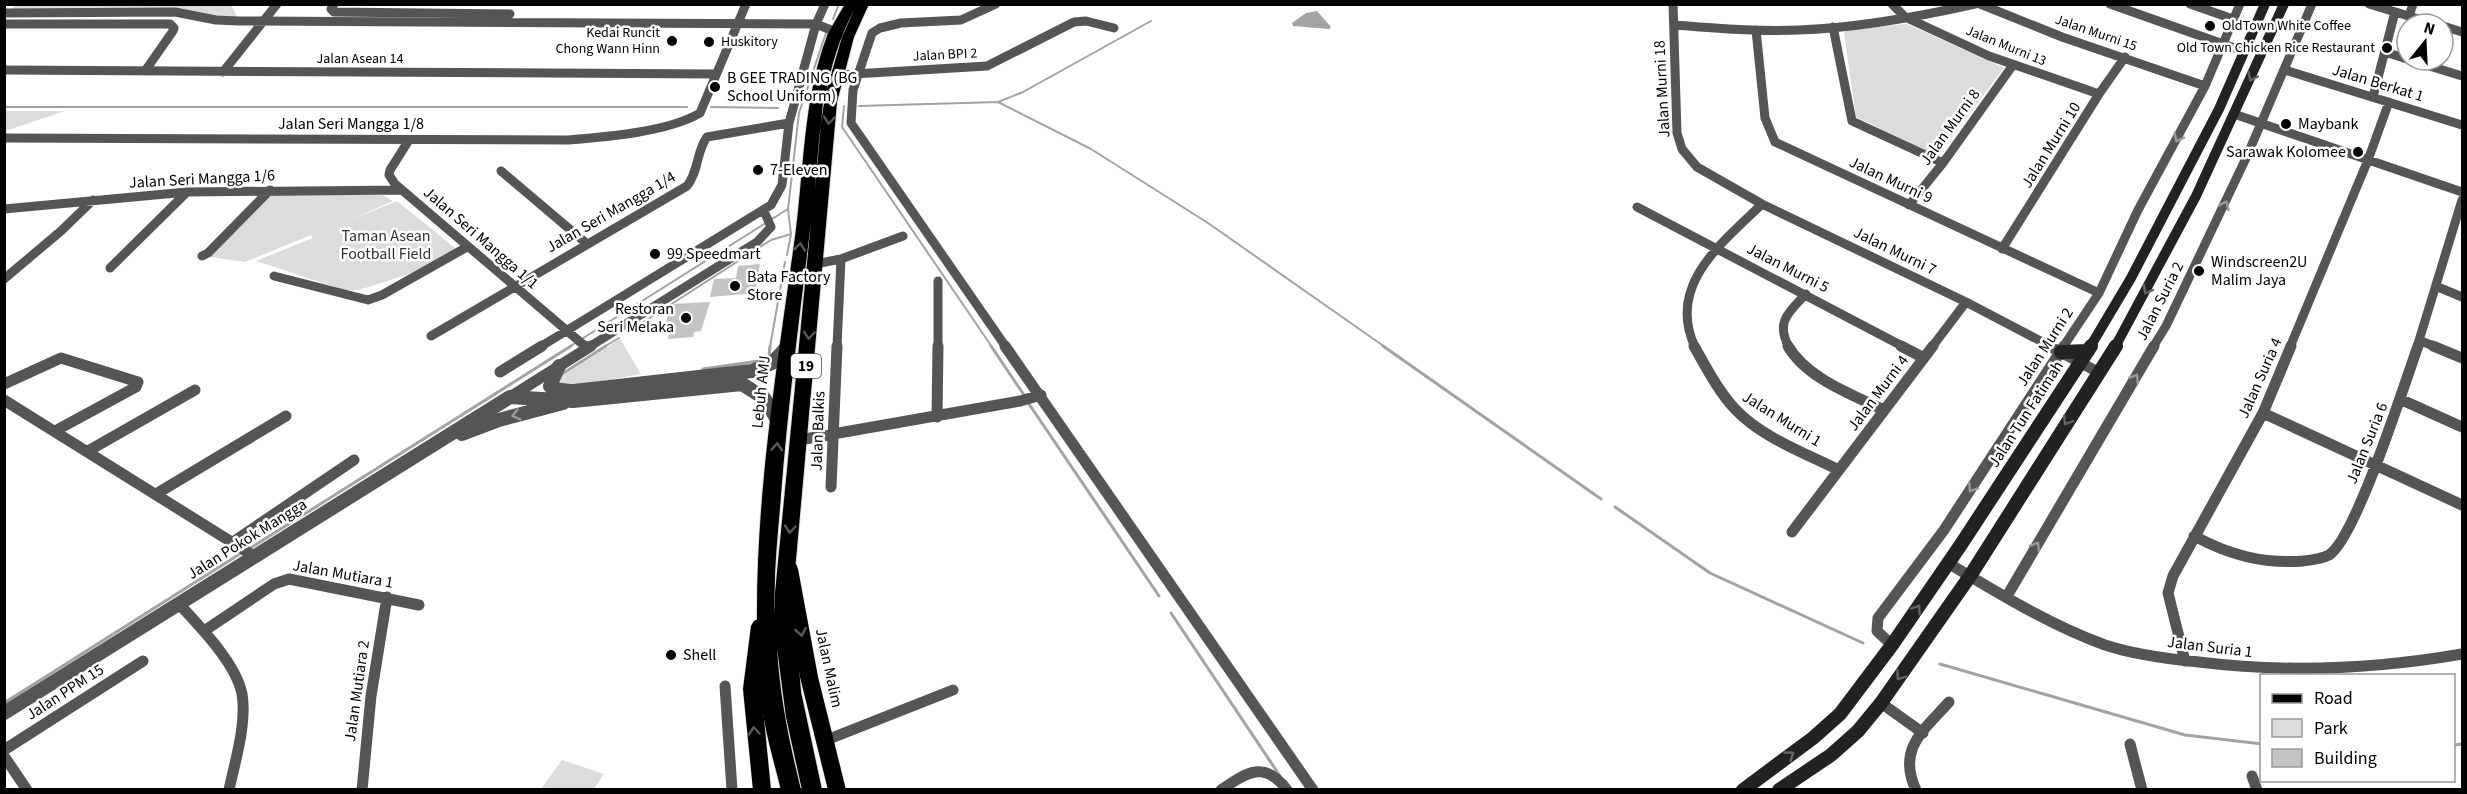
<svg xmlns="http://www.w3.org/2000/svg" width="2467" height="794" viewBox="0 0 2467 794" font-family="'Source Sans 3',sans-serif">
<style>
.green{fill:#dcdcdc}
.water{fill:#a3a3a3}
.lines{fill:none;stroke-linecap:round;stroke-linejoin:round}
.stream-far1{stroke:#a3a3a3;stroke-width:2}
.stream{stroke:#a3a3a3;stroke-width:3}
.building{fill:#c4c4c4}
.primary-casing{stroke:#dbdbdb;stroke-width:1}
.trunk-casing{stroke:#dbdbdb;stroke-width:2}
.minor-far1{stroke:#555;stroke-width:9}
.minor{stroke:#555;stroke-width:11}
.tertiary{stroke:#555;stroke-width:14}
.secondary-far1{stroke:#222;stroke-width:10}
.secondary{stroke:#222;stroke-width:14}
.primary{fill:#000;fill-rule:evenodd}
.trunk{fill:#000;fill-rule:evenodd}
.oneway{stroke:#646464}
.oneway2{stroke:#595959}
.oneway3{stroke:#999}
.poi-dot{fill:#000;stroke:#fff;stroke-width:2}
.labels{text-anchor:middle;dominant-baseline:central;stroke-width:5;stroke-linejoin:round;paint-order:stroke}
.far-poi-label{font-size:14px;fill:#000;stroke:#fff;text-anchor:start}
.far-street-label{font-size:14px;fill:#000;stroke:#fff}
.shield{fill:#fff;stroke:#4c4c4c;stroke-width:1.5}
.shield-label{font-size:15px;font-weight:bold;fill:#000}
.poi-label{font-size:16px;fill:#000;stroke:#fff;text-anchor:start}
.street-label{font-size:16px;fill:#000;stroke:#fff}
.park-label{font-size:16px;fill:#333;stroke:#fff}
</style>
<rect width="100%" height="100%" fill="#fff"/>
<path class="green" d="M15,4H231L239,21L179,13H11Z
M1907,24L2004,68L1938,156L1856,117L1844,33L1848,29Z
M5,111H65L5,131Z
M270,195H383L393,201L347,221L397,201L455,248L437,265L359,290H344L256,261L313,238L311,235L245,262L210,257Z
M620,339L641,374L569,387L558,384L561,377Z
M562,760L604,774L594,789H541Z"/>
<path class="water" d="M1317,11L1331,27L1329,29L1293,26L1292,23L1306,13Z"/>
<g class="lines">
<path class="stream-far1" d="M833,19L839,4
M998,102L1091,149L1208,223L1385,347
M844,106L842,127L992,347
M859,106L998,102L1023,92L1151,21
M4,107H687
M711,107L778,108
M787,255L791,234L788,209L799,113L826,33
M631,330L771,240L791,234
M569,347L788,209
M604,347L619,338
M770,347L785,262"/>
<path class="stream" d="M991,346L1024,395
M1383,346L1601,499
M703,369L759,361L769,356L770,346
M562,374L606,346
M1027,401L1159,596
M1615,507L1710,573L1863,643
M249,549L571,346
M1171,613L1280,776
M1940,664L2185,735L2262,744
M4,703L243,552
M2454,745L2462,744"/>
</g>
<path class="building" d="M760,264L755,293L710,297L714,279L736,278L738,266Z
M710,302L701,331L694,332L693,337L668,339L669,333H663L671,304Z"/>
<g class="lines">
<g class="primary-casing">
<path id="primary" d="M790,562L796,564L798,569L818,677L846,790H828L800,677L782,569L784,564Z
M760,618L766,621L769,626L761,689L771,790H753L743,689L751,626L754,621Z"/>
</g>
<g class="trunk-casing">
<path id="trunk" d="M845,4H869L854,37L837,102L793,593L801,692L822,790H802L786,717L777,648C780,698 789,741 801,790H781C773,758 763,725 760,692C748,540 774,388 795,237C804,170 803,100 827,36C832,25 839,15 845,4ZM854,10L842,37L823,102L815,189C820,126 824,67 854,10ZM811,222L775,593V614C773,574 778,535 781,495C788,404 800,313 811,222Z"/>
</g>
<path class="minor-far1" d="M334,4L331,9L334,12L510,14
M996,4L961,20L901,23L880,28L872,33L853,90L851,123L1006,347
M1673,4L1677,133L1682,149L1697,167L1762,204L1966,302L2052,347
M1892,4L1905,17L1989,56L2099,94
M1980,4L2062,37L2205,86
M2110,4L2243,51
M2190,4L2233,19
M2369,4L2435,24
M4,13L175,12L216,20L238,21L816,24L831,30L833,41
M2409,16L2413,4
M4,24H170L174,28L173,31L145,71
M1674,25C1715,28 1757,32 1798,30C1858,28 1917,17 1975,4
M2443,26L2462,32
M1833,27L1852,121L1943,163
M1756,30L1765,118L1775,142L2099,293
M2385,52L2407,59
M2410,60L2462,76
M4,70L716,74
M2285,70L2462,125
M223,72L277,4
M837,75L987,66L1074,22L1086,21L1114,28
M2373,97L2395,12
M2234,114L2462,192
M4,138L568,140C606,137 668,132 700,113L746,4
M409,140L390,170L389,175L395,184L586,347
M501,171L586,243
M1909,205L1943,163L2013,65
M1637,207L1904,347
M4,209L187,192L402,190
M2002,249L2099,94L2125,57
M202,256L208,253L270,190
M841,259L903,236
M815,264L841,259L837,347
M110,268L187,192
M274,276L368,300L382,295L467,247
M4,279L61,231L93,200
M2438,287L2462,297
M431,336L687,186C699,171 696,152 707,137L789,123
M2421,341L2436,347
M540,347L771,205L782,185L789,123L816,24L825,4
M589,347L757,242L771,227L764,211
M938,347V281
M1695,347C1666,285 1722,243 1762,204
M1789,347C1775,322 1789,312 1806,294
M1932,347L1966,302
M2063,347L2099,293L2138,210L2205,86L2240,4
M2153,347L2166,326L2247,156L2312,4
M2290,347L2368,160L2389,102
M2417,347L2462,200"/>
<path class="minor" d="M585,346L587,348
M1005,346L1313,790
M1694,346C1706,367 1718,391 1735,409C1761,437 1805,453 1839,470
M1788,346C1806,378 1853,395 1884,410
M1901,346L1924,358
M2049,346L2098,372
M2433,346L2462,358
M500,372L542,346
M4,384L61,358L138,382L136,387L55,431
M510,397L591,346
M4,400L254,556
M2402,400L2462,427
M2263,413L2462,505
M937,417L938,346
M799,440L1020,401L1041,395
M88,451L195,390
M831,487L837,346
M156,494L286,416
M1792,532L1933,346
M2194,536C2230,555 2262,564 2303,561C2312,560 2322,559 2329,555C2356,538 2405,382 2418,346
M233,542L354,460
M1948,563C1998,593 2050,625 2105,645C2135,655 2168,659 2199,662C2287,673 2375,669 2462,654
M2007,596L2154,346
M179,604C200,627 236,663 242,694C247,724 235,761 229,790
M204,631L274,584L289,579L419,605
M1892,645L1877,631L1878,618L1944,530L2064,346
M2185,661L2168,593L2173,576L2263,413L2291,346
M725,686L732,790
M1881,703L1923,733
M824,741L953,690
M2130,744L2142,790
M4,750L143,661
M4,756L27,790
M2252,776L2257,790
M362,790L371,696L387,597
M1221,790C1247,772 1265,760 1287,790
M1916,790C1897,749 1923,731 1949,702"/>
<path class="tertiary" d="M559,366L550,386L553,389L570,391
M556,398L562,393L574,391L752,371L772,363L787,347
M462,434L499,420L563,403
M4,713L510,397L573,401L742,384L764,398L778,421"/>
<path class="secondary-far1" d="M2090,347L2131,278L2219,109L2265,4
M2115,347L2196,196L2284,4"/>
<path class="secondary" d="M2061,352L2088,351
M1743,790L1813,738L1840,714L1892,645L1960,546L2091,346
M1779,790L1831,755L1858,731L1881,703L1970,576L2116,346"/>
<use href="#primary" class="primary"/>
<use href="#trunk" class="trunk"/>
</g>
<defs><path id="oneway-chevron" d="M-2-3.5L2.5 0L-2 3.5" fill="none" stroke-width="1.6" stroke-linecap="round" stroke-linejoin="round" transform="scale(1.5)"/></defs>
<g class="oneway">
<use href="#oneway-chevron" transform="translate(2252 77) rotate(115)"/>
<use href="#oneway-chevron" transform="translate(2147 290) rotate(119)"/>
<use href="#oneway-chevron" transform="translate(2067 421) rotate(122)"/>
<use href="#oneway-chevron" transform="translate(1917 609) rotate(-56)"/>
<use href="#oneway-chevron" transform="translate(1900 676) rotate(125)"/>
<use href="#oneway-chevron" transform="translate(1790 755) rotate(-36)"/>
</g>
<g class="oneway2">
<use href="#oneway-chevron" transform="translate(829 120) rotate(95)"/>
<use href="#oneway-chevron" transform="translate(800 247) rotate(-83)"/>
<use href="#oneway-chevron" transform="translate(809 335) rotate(95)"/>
<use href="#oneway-chevron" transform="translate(777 447) rotate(-86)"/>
<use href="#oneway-chevron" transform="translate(790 529) rotate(95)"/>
<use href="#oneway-chevron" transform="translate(801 632) rotate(80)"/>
<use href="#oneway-chevron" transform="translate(754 731) rotate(-95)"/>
</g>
<g class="oneway3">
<use href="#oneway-chevron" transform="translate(2178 138) rotate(117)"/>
<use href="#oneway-chevron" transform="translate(2225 205) rotate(-64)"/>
<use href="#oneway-chevron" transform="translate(2135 378) rotate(-58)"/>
<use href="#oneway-chevron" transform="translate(516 415) rotate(165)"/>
<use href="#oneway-chevron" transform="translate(1972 488) rotate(123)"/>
<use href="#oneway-chevron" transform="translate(2036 546) rotate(-60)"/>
</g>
<g class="poi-dot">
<circle cx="2210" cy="26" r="6"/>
<circle cx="672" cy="41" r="6"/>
<circle cx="709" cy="42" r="6"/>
<circle cx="2387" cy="48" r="6"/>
<circle cx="715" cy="87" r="6"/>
<circle cx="2286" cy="124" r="6"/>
<circle cx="2358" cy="152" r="6"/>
<circle cx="758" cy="170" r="6"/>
<circle cx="655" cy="254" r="6"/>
<circle cx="2199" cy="271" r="6"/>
<circle cx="735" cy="286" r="6"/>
<circle cx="686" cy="318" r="6"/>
<circle cx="671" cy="655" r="6"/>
</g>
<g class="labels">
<g class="far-poi-label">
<text x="2222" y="26">OldTown White Coffee</text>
<text x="660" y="33" text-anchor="end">Kedai Runcit<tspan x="660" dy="16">Chong Wann Hinn</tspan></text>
<text x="721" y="42">Huskitory</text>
<text x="2375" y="48" text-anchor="end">Old Town Chicken Rice Restaurant</text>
</g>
<g class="far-street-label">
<text transform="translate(2096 33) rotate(19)">Jalan Murni 15</text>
<text transform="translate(2006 46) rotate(22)">Jalan Murni 13</text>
<text transform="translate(945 55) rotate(-3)">Jalan BPI 2</text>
<text x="360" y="59">Jalan Asean 14</text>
</g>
<rect class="shield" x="791" y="354" width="30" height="24" rx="4.5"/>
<g class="shield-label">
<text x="806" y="366">19</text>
</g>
<g class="poi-label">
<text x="727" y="78">B GEE TRADING (BG<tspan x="727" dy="18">School Uniform)</tspan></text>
<text x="2298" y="124">Maybank</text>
<text x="2346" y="152" text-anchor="end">Sarawak Kolomee</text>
<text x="770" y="170">7-Eleven</text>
<text x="667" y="254">99 Speedmart</text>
<text x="2211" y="262">Windscreen2U<tspan x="2211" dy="18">Malim Jaya</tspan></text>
<text x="747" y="277">Bata Factory<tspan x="747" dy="18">Store</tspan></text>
<text x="674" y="309" text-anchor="end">Restoran<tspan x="674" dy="18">Seri Melaka</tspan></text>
<text x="683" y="655">Shell</text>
</g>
<g class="street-label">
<text transform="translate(2378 83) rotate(17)">Jalan Berkat 1</text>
<text transform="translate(1662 89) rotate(-93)">Jalan Murni 18</text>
<text x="351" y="124">Jalan Seri Mangga 1/8</text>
<text transform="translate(1950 127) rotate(-54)">Jalan Murni 8</text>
<text transform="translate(2051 145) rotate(-58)">Jalan Murni 10</text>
<text transform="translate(202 179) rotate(-3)">Jalan Seri Mangga 1/6</text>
<text transform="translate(1891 180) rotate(25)">Jalan Murni 9</text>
<text transform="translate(611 212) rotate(-30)">Jalan Seri Mangga 1/4</text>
<text transform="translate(481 238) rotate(41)">Jalan Seri Mangga 1/1</text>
<text transform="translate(1895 251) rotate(26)">Jalan Murni 7</text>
<text transform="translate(1788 268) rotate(27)">Jalan Murni 5</text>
<text transform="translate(2160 301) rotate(-63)">Jalan Suria 2</text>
<text transform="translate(2045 347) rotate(-57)">Jalan Murni 2</text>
<text transform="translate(2260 378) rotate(-66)">Jalan Suria 4</text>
<text transform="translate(761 392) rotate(-84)">Lebuh AMJ</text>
<text transform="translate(1878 393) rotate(-53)">Jalan Murni 4</text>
<text transform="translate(2026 414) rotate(-57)">Jalan Tun Fatimah</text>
<text transform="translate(1782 419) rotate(32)">Jalan Murni 1</text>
<text transform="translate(818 431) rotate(-88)">Jalan Balkis</text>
<text transform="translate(2367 443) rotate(-68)">Jalan Suria 6</text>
<text transform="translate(247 539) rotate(-32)">Jalan Pokok Mangga</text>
<text transform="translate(343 574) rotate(10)">Jalan Mutiara 1</text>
<text transform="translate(2210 647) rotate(7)">Jalan Suria 1</text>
<text transform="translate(829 668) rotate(78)">Jalan Malim</text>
<text transform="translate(357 691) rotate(-82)">Jalan Mutiara 2</text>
<text transform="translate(65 692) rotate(-33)">Jalan PPM 15</text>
</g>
<g class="park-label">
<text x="386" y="236">Taman Asean<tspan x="386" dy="18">Football Field</tspan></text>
</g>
</g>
<rect width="2467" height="794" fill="none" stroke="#000000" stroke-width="12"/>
<rect x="2260" y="674" width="195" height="108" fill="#ffffff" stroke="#999999" stroke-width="1.5"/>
<rect x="2272" y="694" width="30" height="9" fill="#000000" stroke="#999999" stroke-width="1.5"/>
<text x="2314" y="704" font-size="18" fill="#000000">Road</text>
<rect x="2272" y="719" width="30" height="18" fill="#dcdcdc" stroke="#999999" stroke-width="1.5"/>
<text x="2314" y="734" font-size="18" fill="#000000">Park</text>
<rect x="2272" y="749" width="30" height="18" fill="#c4c4c4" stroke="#999999" stroke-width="1.5"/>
<text x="2314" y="764" font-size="18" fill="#000000">Building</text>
<g transform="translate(2425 42) rotate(18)"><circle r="28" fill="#ffffff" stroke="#999999" stroke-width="1.5"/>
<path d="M0-4.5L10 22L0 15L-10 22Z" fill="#000000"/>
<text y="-9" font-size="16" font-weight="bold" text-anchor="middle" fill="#000000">N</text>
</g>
</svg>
